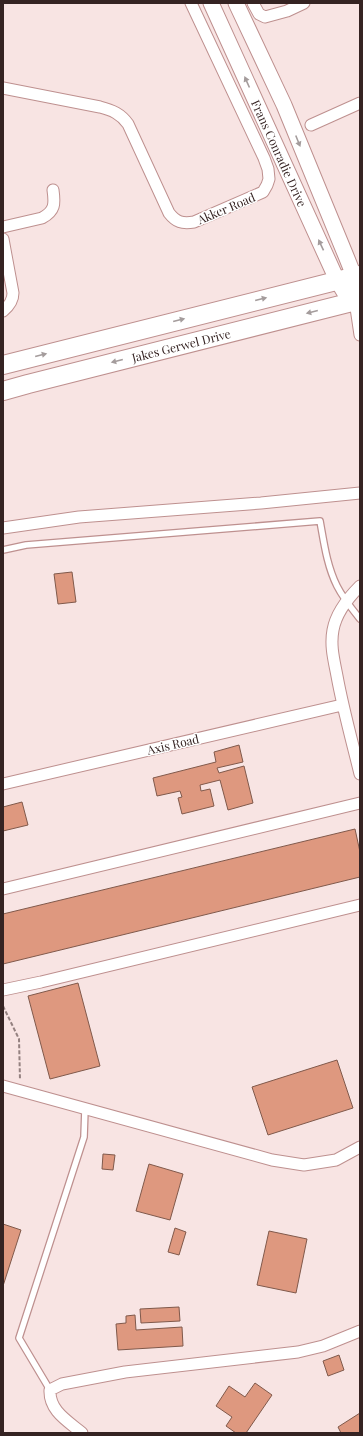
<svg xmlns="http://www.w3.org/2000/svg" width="363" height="1436" viewBox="0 0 363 1436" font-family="'Playfair Display',serif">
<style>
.building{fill:#de987f;stroke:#80594b}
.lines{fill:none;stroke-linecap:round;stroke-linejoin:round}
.service-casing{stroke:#be908f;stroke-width:8}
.minor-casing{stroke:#be908f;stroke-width:13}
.secondary-casing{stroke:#be908f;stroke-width:17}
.trunk-casing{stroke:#be908f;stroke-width:20}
.path{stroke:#948180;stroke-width:2;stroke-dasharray:4 2;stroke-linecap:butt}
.service{stroke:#fff;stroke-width:5.5}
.minor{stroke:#fff;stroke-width:11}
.secondary{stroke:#fff;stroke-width:15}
.trunk{stroke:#fff;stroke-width:18}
.oneway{fill:#a49c9c}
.labels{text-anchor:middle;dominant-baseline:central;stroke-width:3;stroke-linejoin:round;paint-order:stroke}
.street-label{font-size:12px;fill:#352322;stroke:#fff}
</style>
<rect width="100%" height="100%" fill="#f8e4e3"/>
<path class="building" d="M72,572L76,602L58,604L54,574Z
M239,745L243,762L217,768L219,773L244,766L253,803L228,810L220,780L200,785L201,791L210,789L214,806L182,814L178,798L182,797L180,791L157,796L153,778L216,762L214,752Z
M22,802L28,825L3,831V807Z
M355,829L360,852V877L3,964V914Z
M78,983L100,1066L50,1079L28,996Z
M337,1060L353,1108L268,1135L252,1087Z
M103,1154L115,1155L113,1170L102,1169Z
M149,1164L183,1174L170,1220L136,1211Z
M3,1224L21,1230L3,1286Z
M175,1228L186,1232L179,1255L168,1252Z
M269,1231L307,1239L296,1293L257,1285Z
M179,1307L180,1321L141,1323L140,1309Z
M135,1315L136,1330L182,1327L183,1346L118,1350L116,1324L126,1323V1316Z
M339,1355L344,1370L328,1376L323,1361Z
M255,1383L272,1395L246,1433H236L226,1426L232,1417L216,1406L229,1386L245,1397Z
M360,1413V1433H341L338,1427Z"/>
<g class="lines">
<g class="service-casing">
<path id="service" d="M3,550L26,545L320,521C324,543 327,566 337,586C343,598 352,609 360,619
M50,1390L19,1338L84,1137L85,1109"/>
</g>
<g class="minor-casing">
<path id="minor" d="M253,3L259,14L265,17L287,11L304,3
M3,88L100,107C112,110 121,114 128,124L169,213C176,222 182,224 194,222L263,192L267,185L269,179L268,169L264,158L191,3
M311,125L360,103
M3,227L42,218C55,211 55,204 53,190
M3,239L13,293C13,301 9,306 3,311
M355,301L360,335
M3,528L79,517L261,503L360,493
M360,586C348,598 336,613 333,630C330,646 334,660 337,676C343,709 352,741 360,774
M3,784L342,705
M3,889L360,803
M3,990L41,982L360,905
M3,1086L272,1160L304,1165L336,1160L360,1147
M82,1433C68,1421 49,1411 50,1390L62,1384L125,1372L298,1352L323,1346L360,1331"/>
</g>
<g class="secondary-casing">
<g id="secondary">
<path id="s1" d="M211,3L337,280L350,302"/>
<path d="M236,3L284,105L346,256L354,276L355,301"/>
</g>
</g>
<g class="trunk-casing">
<g id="trunk">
<path d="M3,365L360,275"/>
<path id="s2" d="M3,391L28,384L360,300"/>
</g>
</g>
<path class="path" d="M3,1006L19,1039L20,1080"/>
<use href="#service" class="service"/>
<use href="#minor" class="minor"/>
<use href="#secondary" class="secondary"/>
<use href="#trunk" class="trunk"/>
</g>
<defs><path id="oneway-solid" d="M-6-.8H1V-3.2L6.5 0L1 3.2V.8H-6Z"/></defs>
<g class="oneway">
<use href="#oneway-solid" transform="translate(247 82) rotate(-114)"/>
<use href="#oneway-solid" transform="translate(298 141) rotate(68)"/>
<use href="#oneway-solid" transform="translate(321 245) rotate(-115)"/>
<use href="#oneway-solid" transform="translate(261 299) rotate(-14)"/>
<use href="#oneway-solid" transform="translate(312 312) rotate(166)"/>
<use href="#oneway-solid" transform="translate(179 320) rotate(-14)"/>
<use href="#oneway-solid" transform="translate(41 355) rotate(-14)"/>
<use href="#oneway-solid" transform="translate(117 361) rotate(166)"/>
</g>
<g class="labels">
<g class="street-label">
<text stroke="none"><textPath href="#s1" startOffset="165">Frans Conradie Drive</textPath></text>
<text transform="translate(226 208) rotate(-23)">Akker Road</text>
<text stroke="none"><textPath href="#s2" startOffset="184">Jakes Gerwel Drive</textPath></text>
<text transform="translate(173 744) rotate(-13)">Axis Road</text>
</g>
</g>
<rect width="363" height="1436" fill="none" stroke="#352322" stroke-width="8"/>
</svg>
